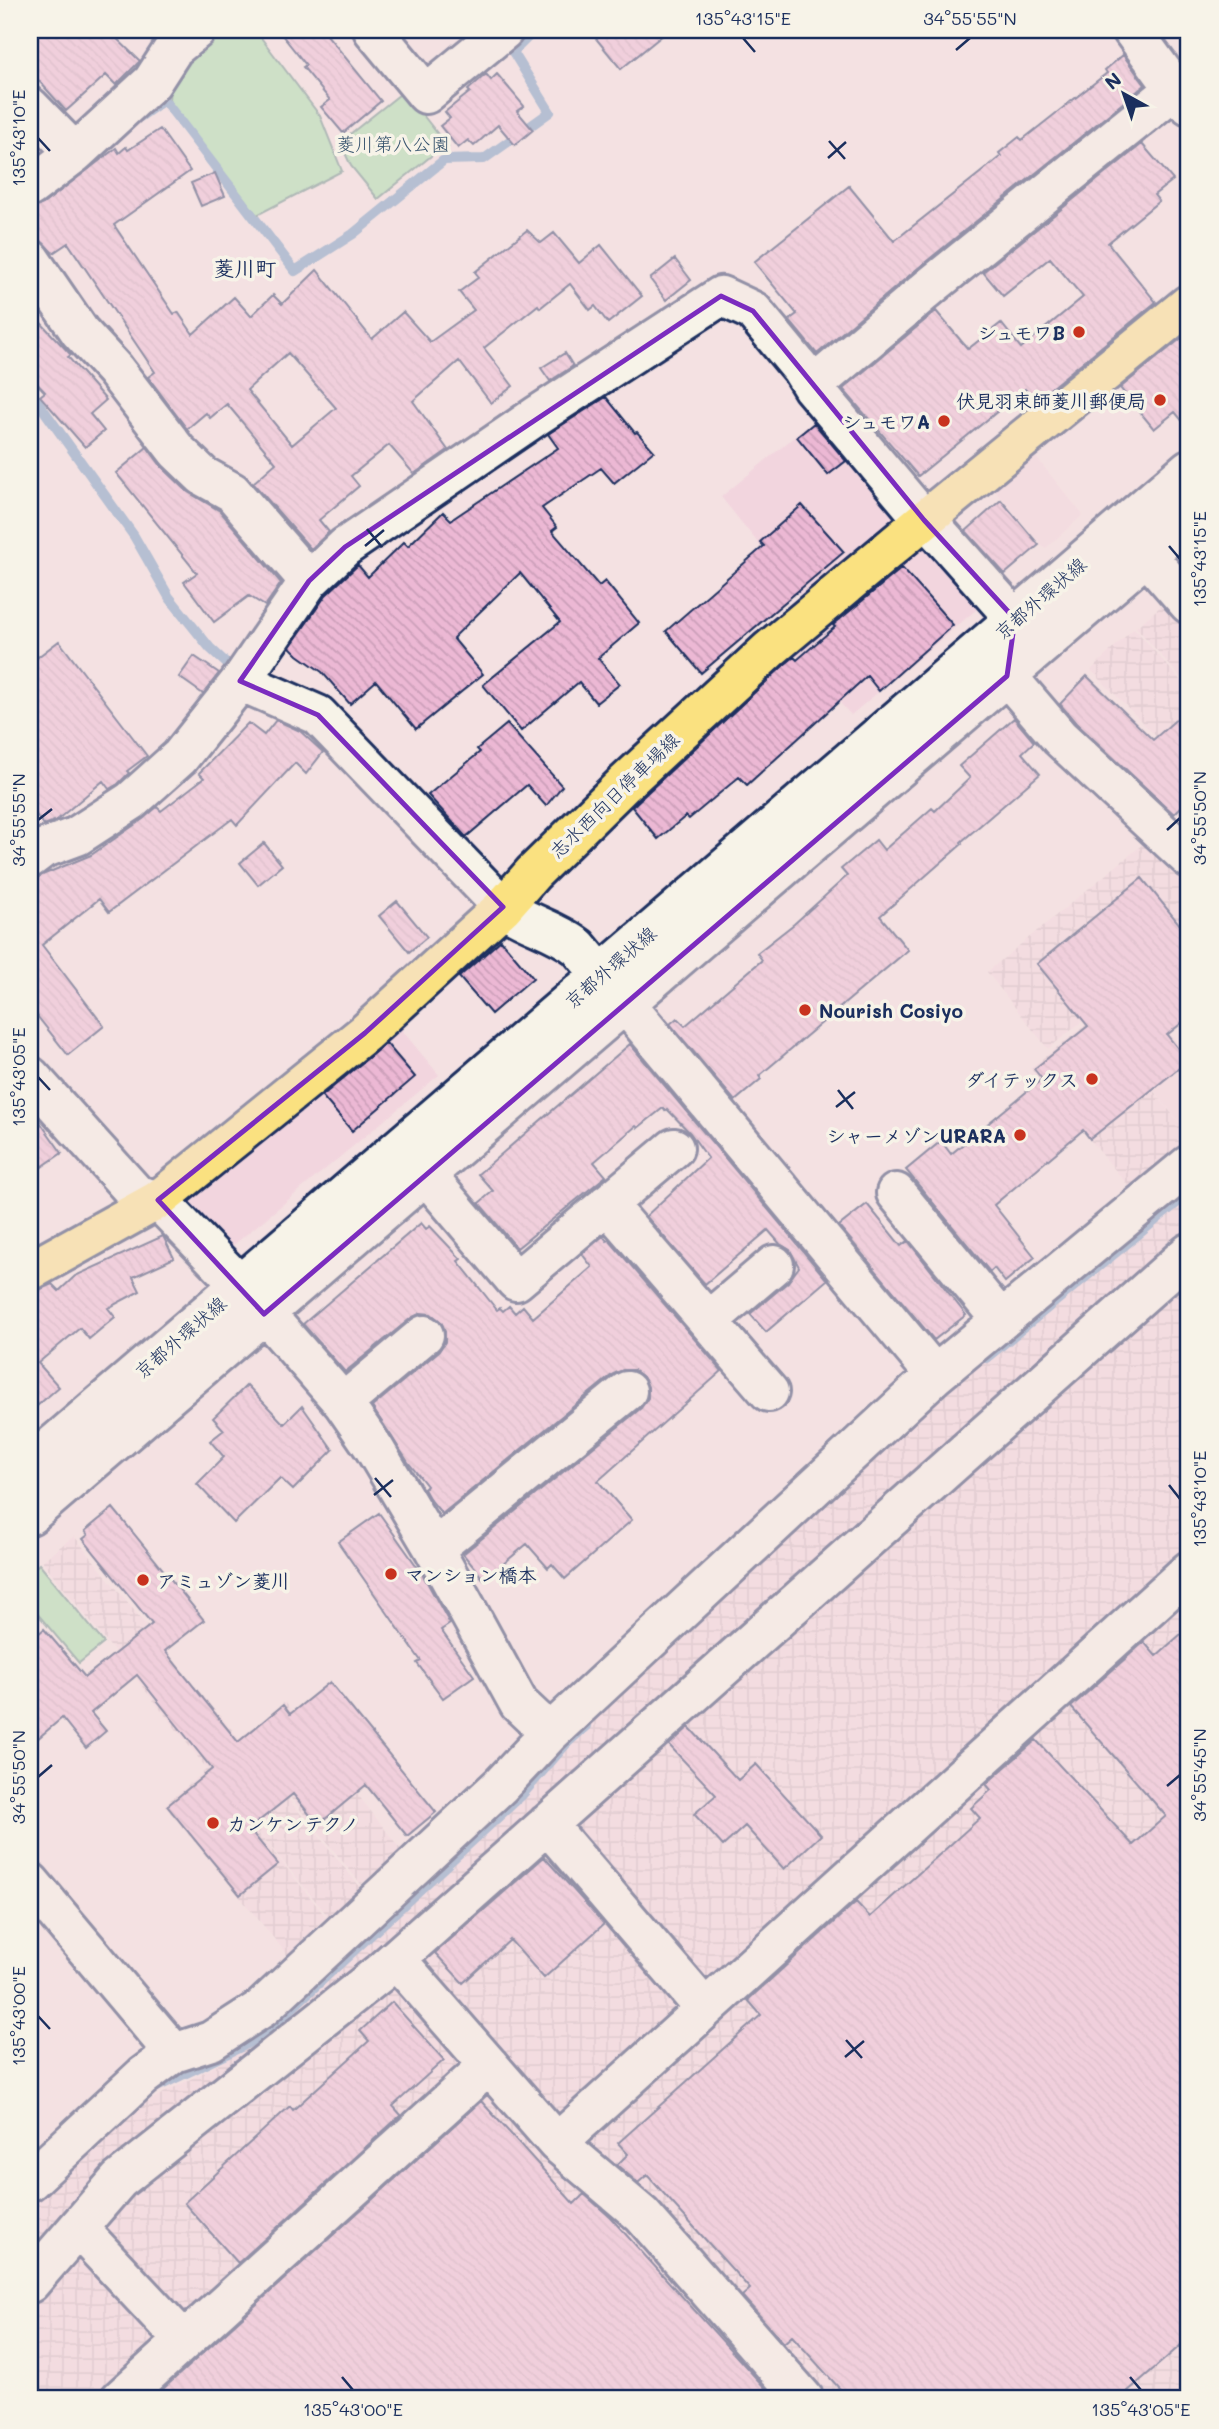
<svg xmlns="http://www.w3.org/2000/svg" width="1219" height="2429" viewBox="0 0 1219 2429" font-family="Mali,'Klee One',sans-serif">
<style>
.built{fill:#f2d5de}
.industrial{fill:url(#industrial-grid)}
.green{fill:#9fdea7;stroke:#5d8682;stroke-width:2}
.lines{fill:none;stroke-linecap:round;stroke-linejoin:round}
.stream{stroke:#6a94be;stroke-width:10}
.building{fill:url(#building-back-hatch);stroke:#1b2f5e;stroke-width:2;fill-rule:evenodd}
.minor-casing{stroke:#1b2f5e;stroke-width:44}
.major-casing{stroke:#1b2f5e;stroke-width:44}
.minor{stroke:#f7f3e8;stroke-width:38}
.major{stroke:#fae180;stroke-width:38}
.marked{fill:none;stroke:#7b2cbf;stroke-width:5;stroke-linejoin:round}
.ticks{fill:none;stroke:#1b2f5e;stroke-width:2.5}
.poi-dot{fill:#c8321e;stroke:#f7f3e8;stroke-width:2.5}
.labels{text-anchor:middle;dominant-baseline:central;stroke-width:7;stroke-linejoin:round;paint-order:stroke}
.park-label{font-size:19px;fill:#35526d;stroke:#f7f3e8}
.poi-label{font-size:19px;font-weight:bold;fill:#1b2f5e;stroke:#f7f3e8;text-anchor:end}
.street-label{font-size:19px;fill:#1b2f5e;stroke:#f7f3e8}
.neighbourhood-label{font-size:21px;font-weight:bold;fill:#1b2f5e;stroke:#f7f3e8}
.neatline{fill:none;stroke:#1b2f5e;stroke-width:2.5}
.ticks-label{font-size:18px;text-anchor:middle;fill:#1b2f5e}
</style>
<defs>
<pattern id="industrial-grid" width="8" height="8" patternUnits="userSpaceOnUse" patternTransform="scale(1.75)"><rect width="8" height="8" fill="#f2d5de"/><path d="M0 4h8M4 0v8" fill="none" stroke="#cfb7c1"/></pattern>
<pattern id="building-back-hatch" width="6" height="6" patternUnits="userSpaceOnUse" patternTransform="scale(1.75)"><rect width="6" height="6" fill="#ecb8d4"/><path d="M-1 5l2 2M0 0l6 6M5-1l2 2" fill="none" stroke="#ca9eb8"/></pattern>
</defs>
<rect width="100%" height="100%" fill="#f4e1e2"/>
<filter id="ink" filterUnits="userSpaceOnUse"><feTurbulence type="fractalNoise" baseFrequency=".0143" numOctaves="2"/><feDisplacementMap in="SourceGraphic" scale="14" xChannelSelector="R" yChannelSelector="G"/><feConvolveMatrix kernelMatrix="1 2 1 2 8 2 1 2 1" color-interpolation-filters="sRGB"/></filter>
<g filter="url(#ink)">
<path class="built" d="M821,415L908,523L808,605L721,497Z
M1032,452L1083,515L1045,549L990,485Z
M931,541L983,604L851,715L793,651L916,544Z
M1132,988L1189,1056V1134L1095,1018Z
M395,1022L439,1075L225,1252L178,1197Z"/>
<path class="industrial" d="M1166,602L1189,628V687L1136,627Z
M1134,628L1189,690V770L1091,670Z
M1154,835L1189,869V935L1048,1049L987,972Z
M1095,1018L1189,1135V1143L1131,1189L1030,1068Z
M1189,1197V2399H30V2208L139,2106L221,2063L275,2028L509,1811L570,1744L942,1396Z
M74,1536L217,1713L184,1739L42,1561Z
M285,1702L402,1851L361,1884L241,1737Z
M220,1715L361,1888L328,1916L227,1794L326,1917L302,1940L300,1949L290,1958L164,1805L207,1769L186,1742Z"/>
<path class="green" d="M220,30H257L262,39L320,116L342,171L257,215L169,103L170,80Z
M404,91L448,147L441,148L378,199L351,166L340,142Z
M39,1564L104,1643L79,1663L30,1605V1572Z"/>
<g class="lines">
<path class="stream" d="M140,117L164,100L295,271L353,234L444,160L484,159L550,112L513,52L535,30
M30,391L134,536L169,597L210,648L237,673
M986,1358L1189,1193
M157,2087L243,2046L265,2033L522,1795L567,1743L586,1726"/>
</g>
<path class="building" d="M30,30H108L140,61L116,85L106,75L66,111L30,71Z
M278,30H323L381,101L343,133L321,107L330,100L303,67L306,65Z
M589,30H669L621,69Z
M1123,55L1145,85L917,269L817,354L789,320L797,314L754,262L849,186L894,241L980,173L1001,156L999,153L1019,137L1022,140L1107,73L1105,70Z
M486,74L491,80L497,74L524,106L517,111L533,130L515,145L498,125L474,146L468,140L458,148L440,126L450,118L445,112L470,92L468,90Z
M160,129L190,171L114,225L174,314L178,312L193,334L234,297L251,316L273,295L282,304L317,270L372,339L403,312L430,342L474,310L459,292L479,277L475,272L527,230L541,243L554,233L579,263L601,245L642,296L608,323L595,306L590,310L570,284L540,308L538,305L484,348L513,386L491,403L459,361L413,401L448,450L414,474L389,445L351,476L359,486L319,520L329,532L311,549L253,483L276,463L227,404L210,418L206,413L187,429L148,377L155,372L68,243L53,253L40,240L30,237V208L43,204L116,148L119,153L126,147L128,150ZM288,353L336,408L292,445L247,390Z
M1142,144L1173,180L1154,195L1159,201L1108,243L1156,302L1035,401L1025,389L918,476L843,389L936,311L968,349L1001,323L1021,348L1083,297L1050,258L1003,296L983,272Z
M215,173L225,196L201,206L191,183Z
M675,259L691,280L666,300L650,279Z
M30,311L71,355L68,357L106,400L90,414L104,431L85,447L40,396L45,392L30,376Z
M1184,336L1189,342V367L1179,375L1189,388V429L1175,412L1154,429L1120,388Z
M565,353L573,366L550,381L541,368Z
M606,397L635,433L637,432L654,451L614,483L601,468L542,508L557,527L552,531L599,586L605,581L639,623L598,658L620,684L596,703L579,682L521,731L483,685L560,622L520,573L453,638L483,674L416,729L376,681L350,704L322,672L298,655L290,647L326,595L358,565L368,577L404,542L408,546L443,512L451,520L558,448L548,434Z
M814,423L846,461L828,475L797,437Z
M147,447L162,467L188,492L220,511L281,583L265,606L249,596L214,622L184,582L197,573L116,473Z
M1001,500L1039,545L1005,574L966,531Z
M802,505L844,552L701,673L666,631L764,546L760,542Z
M902,568L953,625L879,691L867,676L747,785L739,777L689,819L686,816L658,839L632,807L784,665L794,657L797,660L835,627L833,625Z
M59,641L147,756L127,771L129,773L118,784L109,789L103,781L57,820L44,825L30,808V663Z
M194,656L219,673L203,694L179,677Z
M1087,676L1153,740L1189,708V799L1174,814L1076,723L1060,704Z
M1014,718L1034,742L1022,753L1040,774L961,842L962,844L880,916L908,950L759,1076L761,1079L735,1101L670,1024L677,1018L685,1026L762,960L757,953L794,924L847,876L841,869L876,840L884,850L932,808L935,811L970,778L959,766Z
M276,720L300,731L323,752L306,774L295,763L237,825L232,819L109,912L99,899L42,945L104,1026L68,1055L30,1007V880L91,855L143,819L157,807L161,811L204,778L199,773L248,723L264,735Z
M507,724L562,786L546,806L527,785L466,837L428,795L480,752L477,749Z
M264,843L282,865L258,885L240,863Z
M1142,878L1189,936V1017L1167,1035L1188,1061L1090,1139L1083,1130L994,1205L1035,1257L1005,1282L994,1268L990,1272L906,1170L941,1141L951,1154L1042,1079L1034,1069L1088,1026L1037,964Z
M397,901L427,937L409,952L379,916Z
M501,940L533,978L491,1014L459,977Z
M386,1043L415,1077L352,1131L322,1096Z
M630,1044L827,1280L766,1332L750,1314L788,1282L799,1267L790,1250L780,1244L768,1230L705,1284L646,1216L708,1158L690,1133L667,1109L665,1111L663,1108L638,1128L636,1126L594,1162L606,1176L517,1248L479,1203L493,1191L478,1174Z
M30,1108L62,1153L30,1175Z
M867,1204L901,1246L908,1241L966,1315L934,1340L839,1226Z
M421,1223L426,1229L430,1226L461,1259L458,1261L497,1310L500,1308L503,1311L509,1306L515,1313L523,1306L533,1318L592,1267L582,1254L603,1236L607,1241L609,1240L722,1371L598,1481L632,1520L565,1579L552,1564L548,1568L527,1544L484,1580L463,1554L641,1408L648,1398V1387L643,1377L634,1370H623L613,1374L442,1514L429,1498L424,1489L427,1486L408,1462L372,1407L439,1351L445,1342V1331L441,1322L431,1314L421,1313L411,1318L345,1372L303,1324Z
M163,1236L174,1258L133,1277L140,1291L108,1308L115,1317L89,1339L80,1328L38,1363L59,1387L30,1412V1294L52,1284L59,1291L75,1276Z
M247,1385L284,1424L302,1406L333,1450L293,1490L280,1478L234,1523L197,1484L224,1457L210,1441L224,1430L213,1418Z
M113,1508L204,1620L165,1651L238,1742L283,1705L290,1714L330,1682L436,1812L407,1836L366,1785L318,1825L293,1794L249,1829L278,1864L240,1895L167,1806L212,1769L137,1675L91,1713L106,1731L86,1748L62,1718L30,1745V1641L44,1629L85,1677L152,1624L83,1539L88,1535L85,1531Z
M379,1513L423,1575L450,1624L441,1630L474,1676L443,1698L417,1663L421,1661L338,1542Z
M1189,1627V2338L1119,2399H849L792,2336L784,2343L742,2296L750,2289L647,2175L638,2183L617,2165L628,2154L618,2143L761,2015L748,2000L856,1902L870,1917L980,1818L971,1808L991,1790L986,1784L1036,1740L1133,1845L1166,1816L1071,1707L1144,1642L1156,1656Z
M689,1727L738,1780L756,1764L821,1835L784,1869L745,1826L723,1846L694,1814L716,1795L669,1745Z
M544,1857L604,1924L544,1978L510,1940L463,1983L435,1953Z
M392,2002L444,2060L393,2106L401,2115L238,2263L184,2203L290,2106L293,2110L369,2041L360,2031Z
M481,2101L574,2204L584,2194L610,2217L775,2399H152Z"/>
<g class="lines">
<g class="minor-casing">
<path id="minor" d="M373,30L426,94L504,30
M1132,30L1175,89L1189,105
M30,107L75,153
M30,187L75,153L152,82L174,48L196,30
M30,259L80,332L115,370L177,451L203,476L232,492L309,581
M812,387L931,286L1175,89
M1147,556L1189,604
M240,681L318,715L503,907C527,924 553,928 578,947L935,1375
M30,858L42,849L77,836L131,801L180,757L242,679L309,581L345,547L538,415L721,296L753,311L801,369L812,387L924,520L935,529L1015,619L1007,676L1060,738L1189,858
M30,1076L137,1195L158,1200L240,1285L343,1403L374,1448L434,1549L519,1704L550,1733
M426,1175L516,1281L674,1148
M896,1193L1001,1320
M607,1204L769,1392
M708,1321L774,1265
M343,1403L424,1335
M30,1465L1189,469
M30,1515L1189,519
M434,1549L627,1391
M547,1824L705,2009
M30,1882L174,2053
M396,1959L557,2143L642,2215L804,2399
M557,2143L1189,1571
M30,2181L143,2076L174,2053L211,2041L262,2008L501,1785L550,1733L935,1375L1189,1165
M78,2228L184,2341
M30,2283L119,2180L381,1972L1189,1253
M120,2399L489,2065"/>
</g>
<g class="major-casing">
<path id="major" d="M30,1271L158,1200L365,1033L503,907L533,873L624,784L770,649L924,520L1189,304"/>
</g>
<use href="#minor" class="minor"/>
<use href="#major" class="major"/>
</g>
</g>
<path d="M0 0H1219V2429H0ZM721,296L753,311L924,520L1015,619L1007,676L264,1314L158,1200L365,1033L503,907L318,715L240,681L309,581L345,547Z" fill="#f4e1e2" fill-opacity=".55" fill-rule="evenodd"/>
<path class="marked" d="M721,296L753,311L924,520L1015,619L1007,676L264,1314L158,1200L365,1033L503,907L318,715L240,681L309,581L345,547Z"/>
<path class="ticks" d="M743,38L755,52M956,50L970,38M38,138L50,151M829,141L845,159M828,158L846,142M367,529L382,547M365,546L384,530M1169,546L1180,559M38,820L52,809M1167,830L1180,818M38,1077L50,1090M838,1090L853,1109M836,1107L855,1092M375,1478L391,1497M1169,1485L1180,1499M374,1495L393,1480M38,1777L52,1765M1167,1786L1180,1775M38,2016L50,2029M846,2040L862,2058M845,2057L864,2041M342,2377L353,2390M1130,2377L1141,2390"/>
<g class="poi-dot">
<circle cx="1079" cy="332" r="7"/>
<circle cx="1160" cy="400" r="7"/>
<circle cx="944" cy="421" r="7"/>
<circle cx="805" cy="1010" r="7"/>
<circle cx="1092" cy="1079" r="7"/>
<circle cx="1020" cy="1135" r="7"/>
<circle cx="391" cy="1574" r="7"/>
<circle cx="143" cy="1580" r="7"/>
<circle cx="213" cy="1823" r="7"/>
</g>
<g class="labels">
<g class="park-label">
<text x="393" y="143">菱川第八公園</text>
</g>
<g class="poi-label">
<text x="1065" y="332">シュモワB</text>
<text x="1146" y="400">伏見羽束師菱川郵便局</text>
<text x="930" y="421">シュモワA</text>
<text x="819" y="1010" text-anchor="start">Nourish Cosiyo</text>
<text x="1078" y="1079">ダイテックス</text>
<text x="1006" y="1135">シャーメゾンURARA</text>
<text x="405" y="1574" text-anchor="start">マンション橋本</text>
<text x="157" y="1580" text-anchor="start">アミュゾン菱川</text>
<text x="227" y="1823" text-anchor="start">カンケンテクノ</text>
</g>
<g class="street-label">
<text transform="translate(1040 598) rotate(-41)">京都外環状線</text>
<text transform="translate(614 795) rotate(-44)">志水西向日停車場線</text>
<text transform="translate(610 967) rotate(-41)">京都外環状線</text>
<text transform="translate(180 1337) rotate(-41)">京都外環状線</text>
</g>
<g class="neighbourhood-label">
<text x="245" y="267">菱川町</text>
</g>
</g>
<rect width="1219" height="2429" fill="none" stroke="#f7f3e8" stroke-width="77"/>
<g transform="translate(1124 94) rotate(320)" stroke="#f7f3e8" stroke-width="5" paint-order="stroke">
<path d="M0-5L12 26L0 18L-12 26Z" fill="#1b2f5e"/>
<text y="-10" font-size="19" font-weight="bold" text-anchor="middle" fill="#1b2f5e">N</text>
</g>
<rect x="38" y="38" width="1142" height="2352" class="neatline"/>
<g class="ticks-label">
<text x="743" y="25">135°43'15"E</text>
<text x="970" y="25">34°55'55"N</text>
<text transform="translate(19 138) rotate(-90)" y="6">135°43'10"E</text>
<text transform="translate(1200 559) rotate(-90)" y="6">135°43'15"E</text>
<text transform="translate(1200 818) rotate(-90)" y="6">34°55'50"N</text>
<text transform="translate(19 820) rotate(-90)" y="6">34°55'55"N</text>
<text transform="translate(19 1077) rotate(-90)" y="6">135°43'05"E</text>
<text transform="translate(1200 1499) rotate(-90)" y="6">135°43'10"E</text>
<text transform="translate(1200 1775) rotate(-90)" y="6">34°55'45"N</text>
<text transform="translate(19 1777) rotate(-90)" y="6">34°55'50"N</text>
<text transform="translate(19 2016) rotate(-90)" y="6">135°43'00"E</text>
<text x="353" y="2416">135°43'00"E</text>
<text x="1141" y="2416">135°43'05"E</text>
</g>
</svg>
